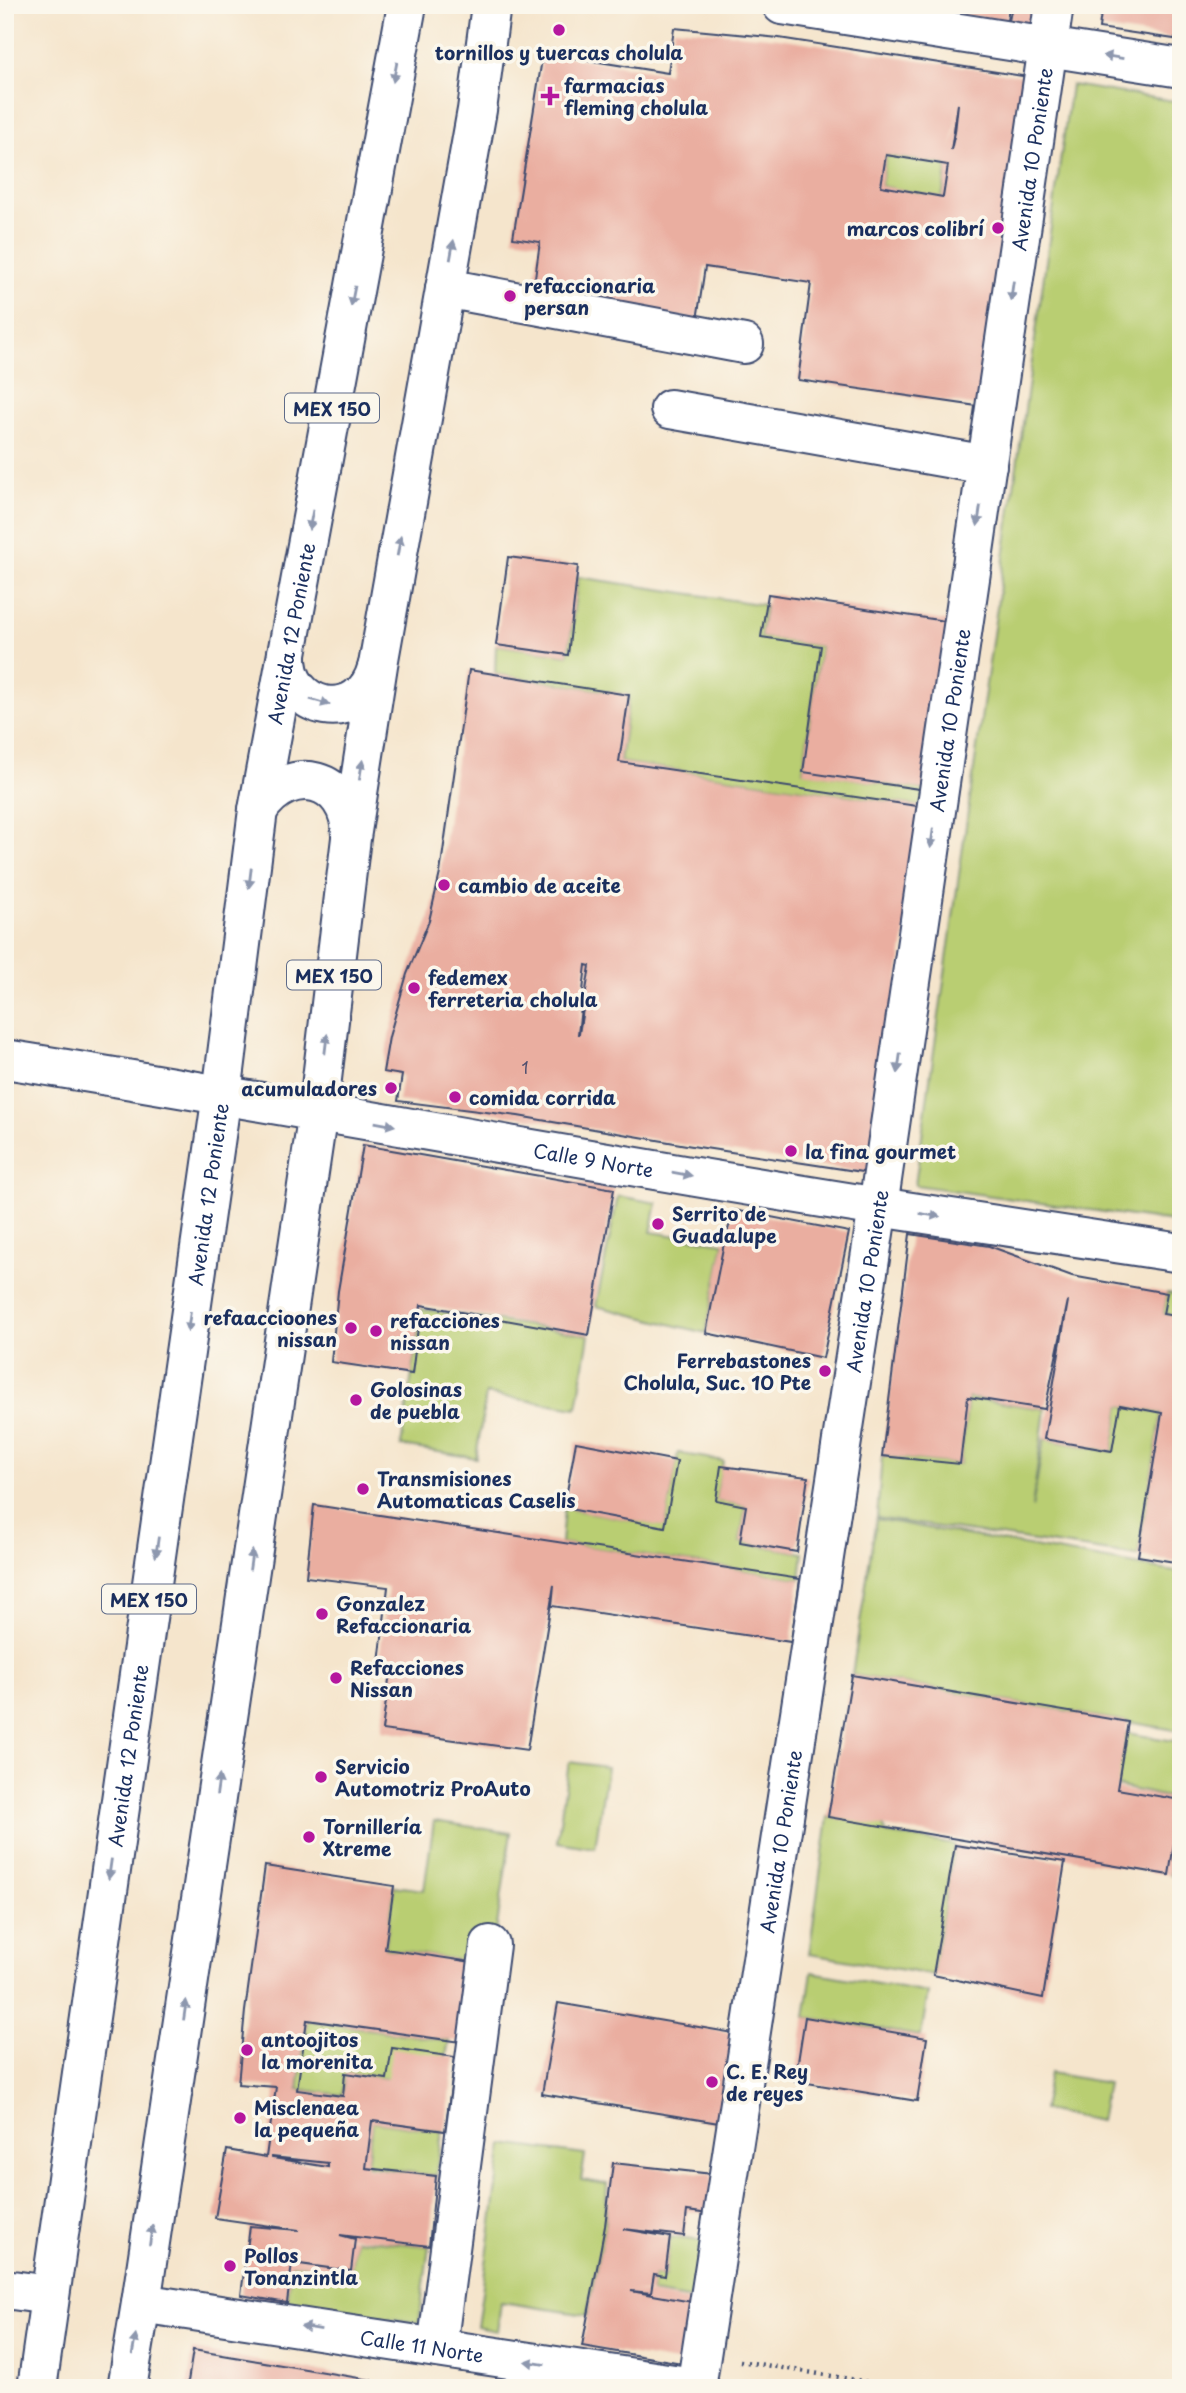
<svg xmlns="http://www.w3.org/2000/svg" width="1186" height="2393" viewBox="0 0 1186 2393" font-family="'Playpen Sans',sans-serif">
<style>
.green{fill:#b9ce72;stroke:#6a7e68;stroke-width:2}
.building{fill:#eaaea0;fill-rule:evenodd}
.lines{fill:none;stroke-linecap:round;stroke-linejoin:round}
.minor-casing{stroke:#3c4a6e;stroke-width:42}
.major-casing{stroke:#3c4a6e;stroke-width:42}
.path{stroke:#3c4a6e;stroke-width:4.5;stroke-dasharray:2 5;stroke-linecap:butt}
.minor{stroke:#fff;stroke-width:38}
.major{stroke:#fff;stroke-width:38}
.oneway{fill:#8d97ae}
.poi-dot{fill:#b5179e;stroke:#fbf7ec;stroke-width:2.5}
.labels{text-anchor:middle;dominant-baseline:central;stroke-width:7;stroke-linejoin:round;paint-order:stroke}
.number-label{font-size:16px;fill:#4f4f6e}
.shield{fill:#fbf7ec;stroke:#5e6b89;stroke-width:2}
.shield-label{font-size:18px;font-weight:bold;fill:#1b2f5e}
.poi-label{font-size:19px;font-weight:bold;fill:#1b2f5e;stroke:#fbf7ec;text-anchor:start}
.street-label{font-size:19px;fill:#1b2f5e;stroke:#fbf7ec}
</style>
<rect width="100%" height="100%" fill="#fbf7ec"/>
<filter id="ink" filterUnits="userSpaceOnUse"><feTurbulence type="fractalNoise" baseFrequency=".0143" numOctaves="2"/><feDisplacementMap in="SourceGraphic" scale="14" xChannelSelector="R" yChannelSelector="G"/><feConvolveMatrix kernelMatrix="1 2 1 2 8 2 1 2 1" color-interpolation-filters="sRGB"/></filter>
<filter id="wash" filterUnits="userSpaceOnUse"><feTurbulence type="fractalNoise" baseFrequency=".00686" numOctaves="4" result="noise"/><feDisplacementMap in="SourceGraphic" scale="28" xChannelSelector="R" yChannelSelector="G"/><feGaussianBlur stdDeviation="1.57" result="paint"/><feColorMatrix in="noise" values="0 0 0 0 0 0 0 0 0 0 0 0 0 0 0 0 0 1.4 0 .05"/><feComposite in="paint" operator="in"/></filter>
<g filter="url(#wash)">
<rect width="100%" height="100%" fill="#f5e5cc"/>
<path class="green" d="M1071,85L1181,102V1223L915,1185Z
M886,155L948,165L942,198L881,186Z
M578,577L765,605L761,637L821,646L803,771L926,790L924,807L620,762L629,695L495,674L496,645L568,655Z
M618,1196L657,1203L651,1232L724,1243L706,1333L596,1306Z
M1167,1293L1181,1295V1317L1163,1314Z
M422,1309L589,1335L577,1408L486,1394L476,1458L401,1446Z
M968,1398L1045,1409L1032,1508L1044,1439L1112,1451L1120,1405L1162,1413L1138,1556L877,1518L882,1456L960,1464Z
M678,1453L723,1461L716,1500L746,1506L740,1542L803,1553L800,1579L561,1543L564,1508L665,1526Z
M876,1519L1181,1573V1731L852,1675Z
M1126,1733L1181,1742V1800L1116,1786Z
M569,1762L607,1767L595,1848L557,1842Z
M1181,1804V1877L1169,1875Z
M828,1817L882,1823L886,1833L955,1845L933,1975L809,1954Z
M434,1821L511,1833L491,1965L385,1949L394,1886L424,1890Z
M812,1972L928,1993L921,2036L805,2017Z
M307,2020L449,2041L446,2056L387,2079L346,2073L342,2095L298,2089Z
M1050,2073L1107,2083L1100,2121L1043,2110Z
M372,2121L442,2131L436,2176L367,2166Z
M503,2144L585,2155L581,2180L607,2184L605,2226L587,2315L501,2302L497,2331L477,2327Z
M670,2237L702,2241L694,2300L651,2293L654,2274L665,2276Z
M355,2239L429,2246L419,2323L287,2303L292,2263L351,2271Z"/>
<g id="blocks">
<path class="building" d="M963,5H1009L1007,21L961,14Z
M1012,5H1042L1038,27L1009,21Z
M1102,5H1181V40L1099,28Z
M674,28L779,38L1029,77L984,407L798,380L811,283L705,267L697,320L533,292L540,242L513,238L543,53L668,73ZM958,104L955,132L951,150ZM886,155L948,165L943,197L881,186Z
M508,557L578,566L568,655L496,645Z
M768,594L952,622L926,790L803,772L821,646L761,637Z
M469,670L629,695L619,762L924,807L869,1173L698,1147L518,1116L398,1101L402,1075L383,1072L389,1037L407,974L429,921L440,873ZM586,965L590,966L579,1034H578Z
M363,1145L614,1189L589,1335L421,1305L412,1374L331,1362L338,1291Z
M734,1210L849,1232L823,1358L706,1333L724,1243Z
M910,1234L989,1246L1072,1276L1167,1293L1163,1314L1181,1317V1563L1138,1556L1162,1413L1120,1405L1112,1451L1044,1439L1068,1301L1045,1409L968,1397L960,1464L882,1456Z
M576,1442L677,1461L665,1527L564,1508Z
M721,1466L808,1477L797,1552L740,1542L746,1506L716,1500Z
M314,1505L800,1579L791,1642L552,1606L554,1585L527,1750L382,1730L391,1665L379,1663L388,1587L306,1577Z
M852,1675L1128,1722L1117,1789L1181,1800L1169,1875L828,1817Z
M955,1845L1065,1862L1043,1998L933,1975Z
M265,1866L394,1886L385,1949L472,1962L461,2042L307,2020L297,2090L343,2096L345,2073L387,2079L392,2048L455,2057L445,2131L372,2121L366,2168L436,2176L429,2246L340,2235L355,2239L351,2271L292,2263L287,2303L241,2295L250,2226L299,2230L215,2218L227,2150L266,2157L276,2087L238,2084L245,2011ZM272,2157L328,2163V2167L272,2158Z
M558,2003L734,2033L719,2123L542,2094Z
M805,2017L927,2038L917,2101L795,2081Z
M613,2163L712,2174L709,2214L687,2211L684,2236L624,2229L670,2237L665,2276L654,2274L651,2293L631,2291L692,2302L682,2363L582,2346L605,2226Z
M193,2350L371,2380L369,2388H187Z"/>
</g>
</g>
<g filter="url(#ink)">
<use href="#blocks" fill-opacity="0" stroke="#3c4a6e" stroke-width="2"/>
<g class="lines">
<g class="minor-casing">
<g id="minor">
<path d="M782,5L1181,68"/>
<path d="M445,288L744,344"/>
<path d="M670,409L987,465"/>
<path id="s1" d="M5,1059C297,1106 587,1161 879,1207C979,1223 1080,1238 1181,1253"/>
<path d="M5,2289L49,2295"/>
<path id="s2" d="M141,2303L700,2388"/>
<path d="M437,2348L490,1945"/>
<path id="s3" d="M696,2388L878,1207L1054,5"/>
</g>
</g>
<g class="major-casing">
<g id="major">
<path d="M287,653C284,713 361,727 377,668"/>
<path d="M258,810C290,761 350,777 351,835"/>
<path id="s4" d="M37,2388L222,1094L258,810L407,5"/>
<path d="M127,2388L141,2303L318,1112L351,838L378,665L477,110L491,5"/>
</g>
</g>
<path class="path" d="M740,2361L905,2388"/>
<use href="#minor" class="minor"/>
<use href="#major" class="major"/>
</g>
<defs><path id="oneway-solid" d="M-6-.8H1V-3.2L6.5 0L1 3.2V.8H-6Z" transform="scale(1.75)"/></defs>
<g class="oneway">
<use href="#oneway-solid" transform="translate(1113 57) rotate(-171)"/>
<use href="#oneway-solid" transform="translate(395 72) rotate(101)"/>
<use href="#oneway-solid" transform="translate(452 250) rotate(-80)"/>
<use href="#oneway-solid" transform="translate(1012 291) rotate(98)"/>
<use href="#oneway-solid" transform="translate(353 296) rotate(101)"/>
<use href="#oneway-solid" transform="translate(979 516) rotate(98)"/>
<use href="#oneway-solid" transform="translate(311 520) rotate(101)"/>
<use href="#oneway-solid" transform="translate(399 546) rotate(-80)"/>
<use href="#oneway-solid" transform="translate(320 702) rotate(16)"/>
<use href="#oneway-solid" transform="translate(361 770) rotate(-81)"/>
<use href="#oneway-solid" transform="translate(932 838) rotate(98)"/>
<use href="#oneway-solid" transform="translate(250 878) rotate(97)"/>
<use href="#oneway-solid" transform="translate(326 1044) rotate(-83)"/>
<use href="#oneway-solid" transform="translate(899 1063) rotate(98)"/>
<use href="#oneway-solid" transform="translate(385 1124) rotate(10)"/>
<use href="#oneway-solid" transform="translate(682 1174) rotate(10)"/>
<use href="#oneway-solid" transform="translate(930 1215) rotate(9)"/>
<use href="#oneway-solid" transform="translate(189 1322) rotate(98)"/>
<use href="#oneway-solid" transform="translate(157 1547) rotate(98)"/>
<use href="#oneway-solid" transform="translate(251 1560) rotate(-82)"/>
<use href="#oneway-solid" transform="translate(218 1785) rotate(-82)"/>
<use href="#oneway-solid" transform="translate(110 1869) rotate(98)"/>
<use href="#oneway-solid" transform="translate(185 2010) rotate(-82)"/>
<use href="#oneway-solid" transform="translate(151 2235) rotate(-82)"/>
<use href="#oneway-solid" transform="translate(311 2328) rotate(-171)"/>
<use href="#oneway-solid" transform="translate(134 2345) rotate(-80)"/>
<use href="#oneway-solid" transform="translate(535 2363) rotate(-171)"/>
</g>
</g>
<g class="poi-dot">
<circle cx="559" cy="30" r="7"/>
<path d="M546.5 85.5h7v7h7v7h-7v7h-7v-7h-7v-7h7z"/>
<circle cx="998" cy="228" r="7"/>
<circle cx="510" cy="296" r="7"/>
<circle cx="444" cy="885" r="7"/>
<circle cx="414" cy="988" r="7"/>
<circle cx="391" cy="1088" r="7"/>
<circle cx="455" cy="1097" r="7"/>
<circle cx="791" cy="1151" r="7"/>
<circle cx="658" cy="1224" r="7"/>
<circle cx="351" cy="1328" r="7"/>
<circle cx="376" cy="1331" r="7"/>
<circle cx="825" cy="1371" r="7"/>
<circle cx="356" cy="1400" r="7"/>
<circle cx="363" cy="1489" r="7"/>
<circle cx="322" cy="1614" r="7"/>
<circle cx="336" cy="1678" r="7"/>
<circle cx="321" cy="1777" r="7"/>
<circle cx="309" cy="1837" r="7"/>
<circle cx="247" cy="2050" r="7"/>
<circle cx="712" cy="2082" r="7"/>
<circle cx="240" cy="2118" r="7"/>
<circle cx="230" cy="2266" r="7"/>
</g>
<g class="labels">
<g class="number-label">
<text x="525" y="1067">1</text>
</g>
<g class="shield">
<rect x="285" y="393.5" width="94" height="29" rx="5"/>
<rect x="287" y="960.5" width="94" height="29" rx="5"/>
<rect x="102" y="1584.5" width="94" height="29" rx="5"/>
</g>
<g class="shield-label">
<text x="332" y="408">MEX 150</text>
<text x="334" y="975">MEX 150</text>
<text x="149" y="1599">MEX 150</text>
</g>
<g class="poi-label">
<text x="559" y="52" text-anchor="middle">tornillos y tuercas cholula</text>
<text x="564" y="85">farmacias<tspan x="564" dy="22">fleming cholula</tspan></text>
<text x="984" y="228" text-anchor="end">marcos colibrí</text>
<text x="524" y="285">refaccionaria<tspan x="524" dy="22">persan</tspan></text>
<text x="458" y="885">cambio de aceite</text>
<text x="428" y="977">fedemex<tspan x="428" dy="22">ferreteria cholula</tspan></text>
<text x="377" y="1088" text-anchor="end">acumuladores</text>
<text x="469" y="1097">comida corrida</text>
<text x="805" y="1151">la fina gourmet</text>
<text x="672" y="1213">Serrito de<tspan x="672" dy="22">Guadalupe</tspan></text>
<text x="337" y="1317" text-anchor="end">refaaccioones<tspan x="337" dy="22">nissan</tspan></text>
<text x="390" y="1320">refacciones<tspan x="390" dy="22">nissan</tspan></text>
<text x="811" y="1360" text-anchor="end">Ferrebastones<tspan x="811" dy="22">Cholula, Suc. 10 Pte</tspan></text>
<text x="370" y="1389">Golosinas<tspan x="370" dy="22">de puebla</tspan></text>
<text x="377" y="1478">Transmisiones<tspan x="377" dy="22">Automaticas Caselis</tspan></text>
<text x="336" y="1603">Gonzalez<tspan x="336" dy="22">Refaccionaria</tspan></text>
<text x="350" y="1667">Refacciones<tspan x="350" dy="22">Nissan</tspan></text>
<text x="335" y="1766">Servicio<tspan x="335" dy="22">Automotriz ProAuto</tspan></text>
<text x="323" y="1826">Tornillería<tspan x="323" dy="22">Xtreme</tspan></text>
<text x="261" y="2039">antoojitos<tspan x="261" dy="22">la morenita</tspan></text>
<text x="726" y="2071">C. E. Rey<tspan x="726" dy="22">de reyes</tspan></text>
<text x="254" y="2107">Misclenaea<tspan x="254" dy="22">la pequeña</tspan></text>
<text x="244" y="2255">Pollos<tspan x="244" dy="22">Tonanzintla</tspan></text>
</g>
<g class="street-label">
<text stroke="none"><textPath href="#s3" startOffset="2254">Avenida 10 Poniente</textPath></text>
<text stroke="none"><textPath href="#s4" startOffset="1773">Avenida 12 Poniente</textPath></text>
<text stroke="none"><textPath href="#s3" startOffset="1687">Avenida 10 Poniente</textPath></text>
<text stroke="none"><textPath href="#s1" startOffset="597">Calle 9 Norte</textPath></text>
<text stroke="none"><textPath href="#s4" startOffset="1206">Avenida 12 Poniente</textPath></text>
<text stroke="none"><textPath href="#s3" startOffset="1120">Avenida 10 Poniente</textPath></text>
<text stroke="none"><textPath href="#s4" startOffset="639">Avenida 12 Poniente</textPath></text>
<text stroke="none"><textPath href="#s3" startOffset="553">Avenida 10 Poniente</textPath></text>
<text stroke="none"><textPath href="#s2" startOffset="284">Calle 11 Norte</textPath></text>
</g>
</g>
<rect width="1186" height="2393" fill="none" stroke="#fbf7ec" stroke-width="28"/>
</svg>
